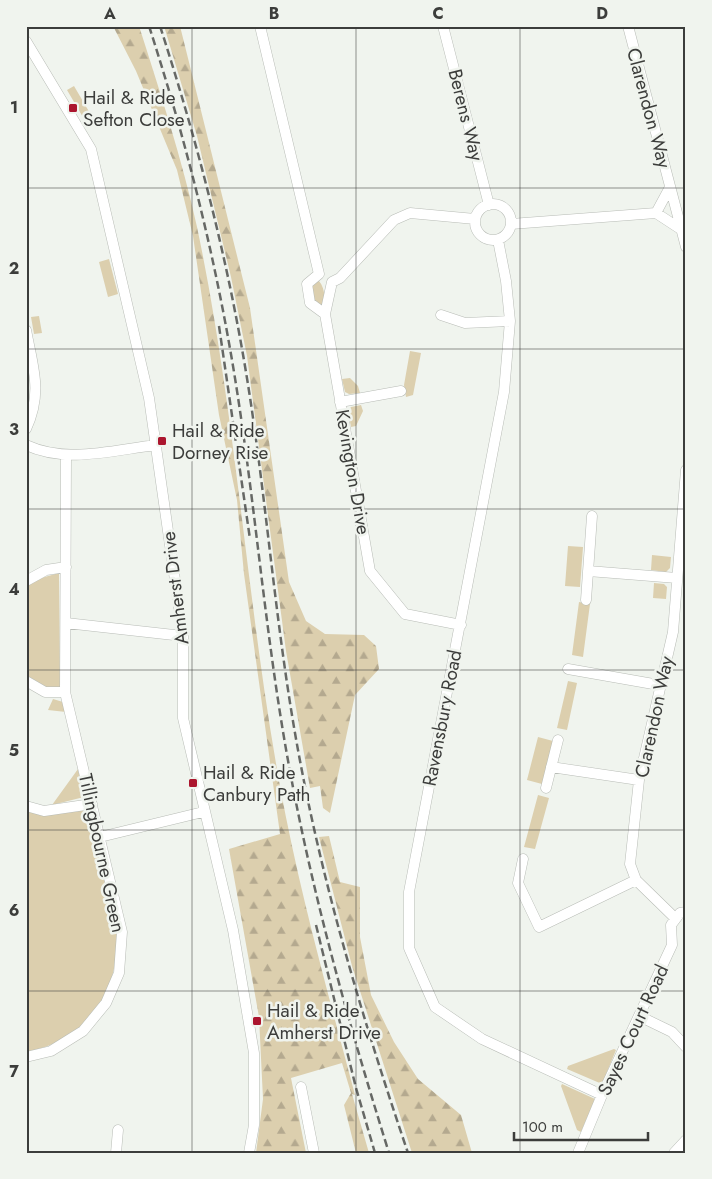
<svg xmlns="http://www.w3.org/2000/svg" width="712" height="1179" viewBox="0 0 712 1179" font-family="Jost,sans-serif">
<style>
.green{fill:#dccfae}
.forest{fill:url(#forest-firs)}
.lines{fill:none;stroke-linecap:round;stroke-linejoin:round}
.minor-casing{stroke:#b8bcb6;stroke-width:11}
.minor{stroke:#fff;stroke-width:10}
.rail{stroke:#666865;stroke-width:2.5;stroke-dasharray:8 4;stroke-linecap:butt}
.grid{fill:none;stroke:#3c3d3b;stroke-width:1;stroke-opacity:0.55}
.poi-dot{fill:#ab152e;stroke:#f0f4ee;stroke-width:2}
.labels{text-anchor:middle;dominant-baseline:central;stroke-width:5;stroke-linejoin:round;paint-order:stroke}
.poi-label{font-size:19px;fill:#3c3d3b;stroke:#f0f4ee;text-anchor:start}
.street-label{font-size:19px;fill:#3c3d3b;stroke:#f0f4ee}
.neatline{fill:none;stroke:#3c3d3b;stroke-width:2}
.grid-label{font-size:16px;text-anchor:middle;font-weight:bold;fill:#3c3d3b}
</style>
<defs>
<pattern id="forest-firs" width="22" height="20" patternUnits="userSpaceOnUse" patternTransform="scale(1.25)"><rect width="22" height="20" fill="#dccfae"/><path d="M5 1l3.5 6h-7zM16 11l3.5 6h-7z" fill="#b4a98f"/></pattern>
</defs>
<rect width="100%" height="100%" fill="#f0f4ee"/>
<path class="green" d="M74,86L91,115L84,119L67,90Z
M109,259L118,294L108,297L99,262Z
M319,281C324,287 326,297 323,305L318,306C312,300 310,290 313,282Z
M39,316L42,333L34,334L31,317Z
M410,351L421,353L413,395L406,397L404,385Z
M350,378L358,386L360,393L349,394L345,392L342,379Z
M361,405L363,411L356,426L351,427L348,411L351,407Z
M568,546L583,547L580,587L565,586Z
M652,555L671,557L670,568L666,572L651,570Z
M59,573L60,688H48L26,675V586L34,580Z
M654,583L664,584L667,587L666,599L653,598Z
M579,602L590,604L583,657L572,655Z
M568,681L577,683L567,730L557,728Z
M53,699L63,702L66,712L48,710Z
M538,737L553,741L542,784L527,780Z
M78,769L84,797L52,805Z
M538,795L549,798L535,849L524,847Z
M26,810L44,814L91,810C99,848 114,892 118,930C119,938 117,948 116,957C109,1010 79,1041 26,1052Z
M614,1049L616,1050L602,1084L567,1069L568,1066Z
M562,1084L595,1099L581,1132L577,1130L561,1086Z"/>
<path class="forest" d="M113,26H139C160,92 182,159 197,227C236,411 246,600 280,786C299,890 328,993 355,1095L352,1094L369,1153H356L344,1105L351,1093L342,1063L291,1078L306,1153H256L263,1099L259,1017L229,849L280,834L244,574L237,500L219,415L193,236L177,170L136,71Z
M164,26H180L250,308L289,582L306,621L325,634L364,635L376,646L379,669L355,695L330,813L323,808L320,786L310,788L286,651L247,356L231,277L197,136Z
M329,836L340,882L360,887V937L371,995L394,1042L418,1079L461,1115L472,1153H412L352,966L319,837Z"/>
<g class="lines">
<g class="minor-casing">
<path id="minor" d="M260,26L319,274L307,284L310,303L325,314L370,571L405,614L461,625
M443,26L489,205
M628,26L686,247
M26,41L91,149L149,398L183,636V718L233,930L254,1053V1125L249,1153
M475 222a18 18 0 1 1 36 0a18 18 0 1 1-36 0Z
M656,213L670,187
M511,224L656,213L682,230
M498,240L506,281L510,321L504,392L409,892V948L435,1007L482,1039L602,1095
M325,314L332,282L340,278L394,220L410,213L475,219
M441,315L465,323L510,321
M26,330C33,368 43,392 26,429
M340,402L401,391
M26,445C67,464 113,450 156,445
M588,571L677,578
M26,581L46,570L66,567
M586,600L592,516
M66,623L183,636
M568,669L659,685
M26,681L45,692H65
M551,767L639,780
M546,788L558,740
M26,806L44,811L92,804
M100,837L203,812
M523,859L518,883L539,927L636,880
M675,918L636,880L630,864L639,780L673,632L686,470
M639,1016L672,1032L686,1047
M26,1057L51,1051L83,1031L106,1003L119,973L122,932L65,692L66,457
M301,1087L314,1153
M116,1153L118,1130
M578,1153L602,1095L672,945L671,925L680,913L686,912
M674,1153L686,1140"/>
</g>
<use href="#minor" class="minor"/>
<path class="rail" d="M149,26C189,150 220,276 239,404C257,524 267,646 289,766C313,897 349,1025 389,1153
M160,26C200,150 232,276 251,404C268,519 277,635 298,750C323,887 363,1020 408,1153
M219,326L250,539
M316,925L356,1088L375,1153"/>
</g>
<path class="grid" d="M192,26V1153M356,26V1153M520,26V1153M26,188H686M26,349H686M26,509H686M26,670H686M26,830H686M26,991H686"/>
<g class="poi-dot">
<rect x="68" y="103" width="10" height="10" rx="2.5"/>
<rect x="157" y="436" width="10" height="10" rx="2.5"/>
<rect x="188" y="778" width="10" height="10" rx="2.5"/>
<rect x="252" y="1016" width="10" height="10" rx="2.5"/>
</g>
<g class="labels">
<g class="poi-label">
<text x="83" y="97">Hail &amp; Ride<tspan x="83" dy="22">Sefton Close</tspan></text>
<text x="172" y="430">Hail &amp; Ride<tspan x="172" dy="22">Dorney Rise</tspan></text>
<text x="203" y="772">Hail &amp; Ride<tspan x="203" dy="22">Canbury Path</tspan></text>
<text x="267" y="1010">Hail &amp; Ride<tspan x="267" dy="22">Amherst Drive</tspan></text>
</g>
<g class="street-label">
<text transform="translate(649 108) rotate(75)">Clarendon Way</text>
<text transform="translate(466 115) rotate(76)">Berens Way</text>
<text transform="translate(353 472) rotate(80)">Kevington Drive</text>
<text transform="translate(175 588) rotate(-97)">Amherst Drive</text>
<text transform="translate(654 717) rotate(-78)">Clarendon Way</text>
<text transform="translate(442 718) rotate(-79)">Ravensbury Road</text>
<text transform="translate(102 853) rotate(78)">Tillingbourne Green</text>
<text transform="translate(633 1030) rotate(-65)">Sayes Court Road</text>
</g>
</g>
<rect width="712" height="1179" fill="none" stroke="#f0f4ee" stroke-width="55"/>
<path d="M514 1132v8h134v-8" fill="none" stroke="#3c3d3b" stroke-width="2.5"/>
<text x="522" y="1132" font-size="15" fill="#3c3d3b" stroke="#f0f4ee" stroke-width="4" paint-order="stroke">100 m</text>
<rect x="28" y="28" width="656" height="1124" class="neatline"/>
<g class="grid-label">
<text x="110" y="19">A</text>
<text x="274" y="19">B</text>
<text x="438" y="19">C</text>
<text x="602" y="19">D</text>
<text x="14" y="113">1</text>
<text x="14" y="274">2</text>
<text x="14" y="435">3</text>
<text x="14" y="595">4</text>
<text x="14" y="756">5</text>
<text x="14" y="916">6</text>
<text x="14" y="1077">7</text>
</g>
</svg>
